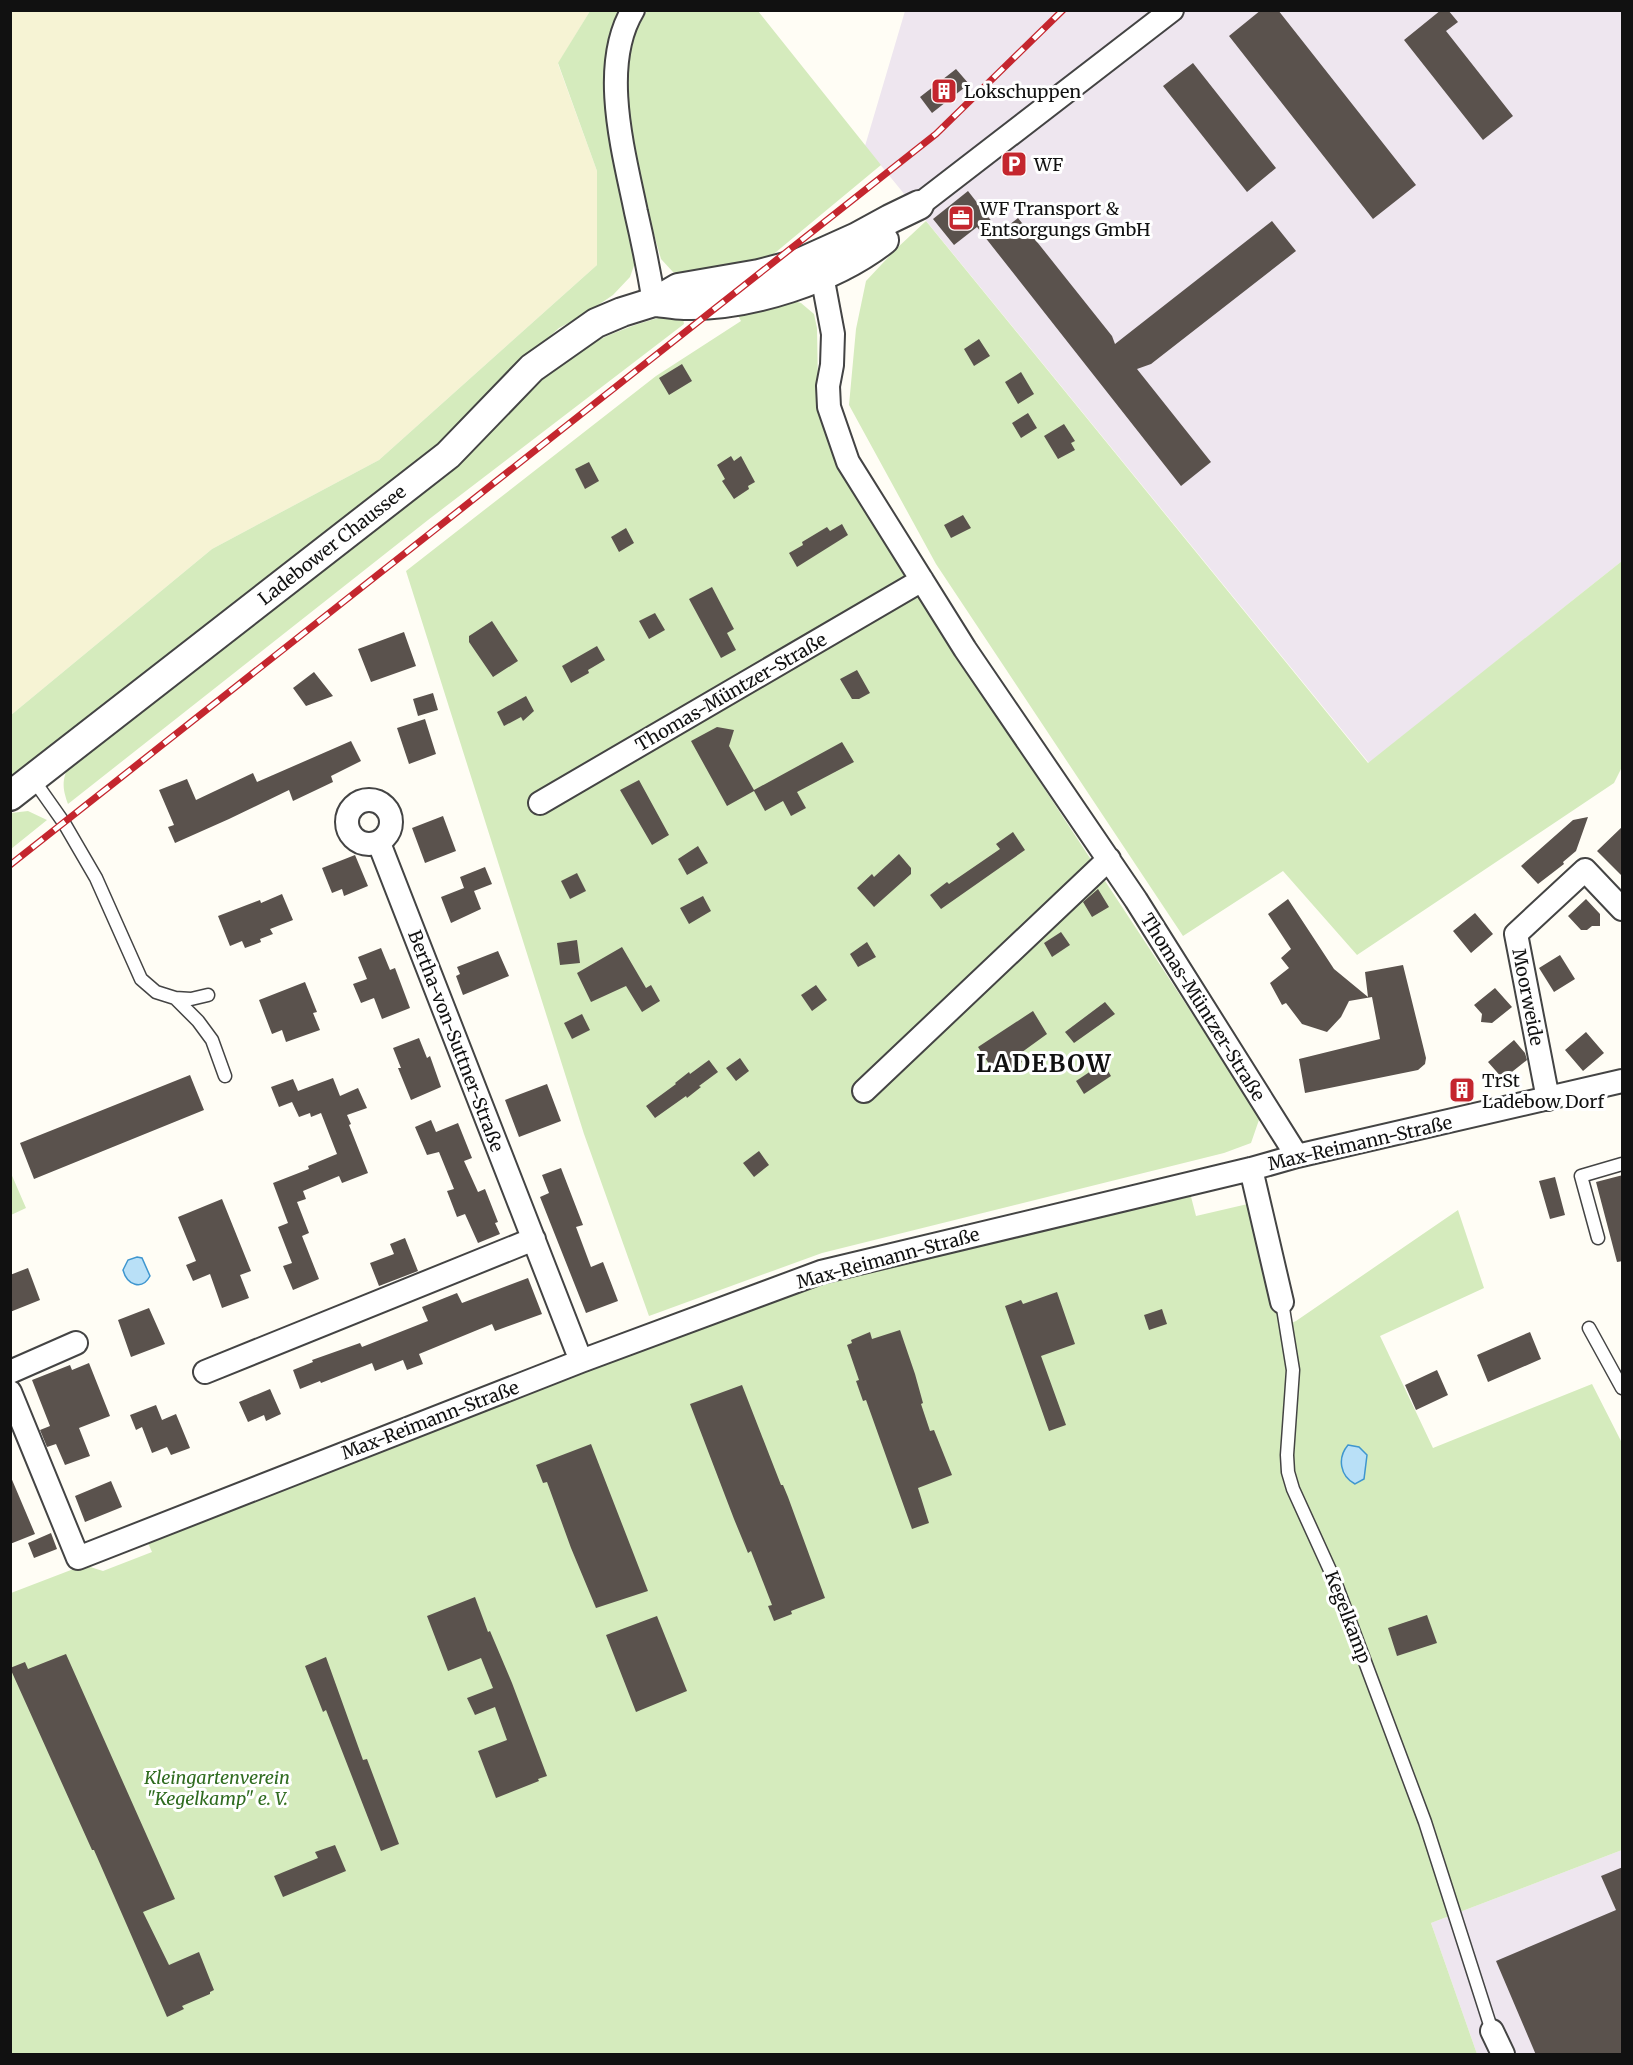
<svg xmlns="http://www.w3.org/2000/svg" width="1633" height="2065" viewBox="0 0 1633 2065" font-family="Merriweather,serif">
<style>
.industrial{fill:#eee6ef}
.farmland{fill:#f6f3d4}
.green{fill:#d5ebbd}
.water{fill:#b9e0f7;stroke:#3f96cf;stroke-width:1.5}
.building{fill:#5a524d}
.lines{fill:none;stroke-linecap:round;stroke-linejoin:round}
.service-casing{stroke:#444;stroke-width:15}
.minor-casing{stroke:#444;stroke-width:26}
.tertiary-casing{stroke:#444;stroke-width:32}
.service{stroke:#fff;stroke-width:12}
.minor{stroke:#fff;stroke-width:22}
.tertiary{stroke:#fff;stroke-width:28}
.rail-casing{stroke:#c4262e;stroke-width:7}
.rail{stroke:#fff;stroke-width:4.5;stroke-dasharray:14;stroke-linecap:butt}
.labels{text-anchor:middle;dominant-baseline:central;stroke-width:6;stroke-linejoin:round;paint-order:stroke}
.poi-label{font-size:18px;fill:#111;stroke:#fff;text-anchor:start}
.street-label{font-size:18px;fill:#111;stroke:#fff}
.park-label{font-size:18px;font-style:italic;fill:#2f6b1f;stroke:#fff}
.district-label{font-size:24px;font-weight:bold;letter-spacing:1.5px;fill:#111;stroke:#fff}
</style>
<rect width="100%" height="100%" fill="#fffdf5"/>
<path class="industrial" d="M905,11H1622V561L1369,763L865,146Z
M1622,1850V2054H1477L1431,1923Z"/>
<path class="farmland" d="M11,11H590L558,64L597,171V265L379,460L212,549L11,715Z"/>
<path class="green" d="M590,11H621L611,34L606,65L636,260L630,277L613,295L582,316L559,328L525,359L440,445L11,780V715L212,549L379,460L597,265V171L558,63Z
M647,11H758L881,165L758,267L694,279L673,272L661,259L651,224L626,109V76L631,39Z
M926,221L1368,763L1622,561V767L1614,783L1357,955L1283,871L1183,936L936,564L849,405L856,329L866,281L896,249Z
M787,299L801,303L814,314L817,328L818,388L822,424L832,452L901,559V570L912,587L1260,1117L1251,1143L1224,1153L822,1253L649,1316L584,1134L406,571L656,376L741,321L734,308Z
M682,313L684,324L428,520L68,804C62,787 62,781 69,764L574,351C611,334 641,320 682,313Z
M28,811L47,820L11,849V813Z
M10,1171L26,1208L11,1215H10Z
M1189,1189L1196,1216L1252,1203L1282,1327L1296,1321L1458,1210L1484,1288L1380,1336L1433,1448L1592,1384L1622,1443V1850L1431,1923L1477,2054H11V1593L84,1565L103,1571L152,1552L148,1543L584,1368L850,1271Z"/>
<path class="water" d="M137,1257L142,1258L150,1276C142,1291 127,1285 123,1270L128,1260Z
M1348,1445L1359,1447L1367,1455L1364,1479L1355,1484C1340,1476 1337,1458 1348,1445Z"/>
<path class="building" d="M1261,10H1278L1416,185L1373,219L1229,36Z
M1441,10H1448L1458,22L1446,31L1513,116L1483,140L1404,40Z
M1193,63L1276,168L1247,192L1163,86Z
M956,69L969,84L932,113L920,97Z
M968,191L1000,232L1018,218L1112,336L1115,344L1272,221L1296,251L1151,364L1137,369L1211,462L1181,486L977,227L954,245L933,219Z
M979,339L990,356L974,366L964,349Z
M682,364L692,381L669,395L659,378Z
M1021,372L1034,394L1018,404L1005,382Z
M1028,413L1037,428L1021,438L1012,423Z
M1064,424L1075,441L1071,443L1075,450L1058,459L1044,436Z
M731,456L734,461L741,456L755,482L748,486L749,489L734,499L722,481L725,479L717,465Z
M589,462L599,481L585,489L575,469Z
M963,515L971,528L951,538L944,525Z
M842,524L848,535L797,567L789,553L803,545L802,542L827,527L830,531Z
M626,528L634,543L619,552L611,537Z
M712,587L734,629L727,633L736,650L721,658L689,599Z
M655,613L665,630L649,639L639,621Z
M492,621L518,661L493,677L469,642V636Z
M404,632L416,666L371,682L358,649Z
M597,646L605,660L588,670L589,673L571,683L562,666Z
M857,670L870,693L859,699H852L840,679Z
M314,672L333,696L306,706L293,688Z
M433,693L438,710L418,716L413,699Z
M526,696L534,711L523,721L521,717L504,726L497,712Z
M425,719L436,754L409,764L397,728Z
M717,727L734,730L729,746L754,790L842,742L854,762L797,792L806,808L791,816L783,801L765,811L754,791L727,806L691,741Z
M351,741L361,761L331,776L333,782L293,801L289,790L229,819L175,843L168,827L174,825L159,790L187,779L196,800L253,773L257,782Z
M639,780L669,835L652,845L620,790Z
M443,816L456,851L425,863L412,828Z
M1588,817L1576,851L1563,862L1564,864L1538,884L1521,866L1573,820Z
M1623,826V877L1597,851Z
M1013,832L1025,850L941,909L930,895L947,882L949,884L1000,849L996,844Z
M698,846L708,863L687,875L678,859Z
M899,854L911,868V874L874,907L857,888L872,874L874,877Z
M355,855L368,886L344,896L342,889L332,893L322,868Z
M485,867L492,884L474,891L481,909L451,923L441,897L464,888L460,877Z
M577,873L586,891L570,899L561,881Z
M1098,889L1109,907L1092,917L1083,902Z
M282,894L293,920L270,929L273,934L260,939L261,942L245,948L242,941L230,946L218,916L260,900L261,903Z
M703,896L711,911L689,924L680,908Z
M1288,899L1334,969L1368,997L1365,972L1403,965L1426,1058L1425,1064L1418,1070L1305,1093L1299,1059L1380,1039L1372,997L1349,1001L1341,1017L1327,1032L1302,1024L1286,1003L1282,1005L1270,983L1289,968L1281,958L1291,949L1268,914Z
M1586,899L1600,914V926H1592L1587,930H1581L1568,916Z
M1475,913L1493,934L1471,953L1453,931Z
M1061,932L1070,945L1052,957L1044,943Z
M577,940L580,963L560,965L557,943Z
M867,942L876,957L858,967L850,954Z
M622,947L646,988L651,985L660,1001L642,1012L626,986L591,1002L577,973Z
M381,948L390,970L395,968L410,1008L382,1019L374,998L361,1003L353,984L367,979L358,957Z
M498,951L509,976L463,995L456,976L460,974L457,967Z
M1560,955L1575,979L1554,992L1539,968Z
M305,982L317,1012L313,1013L320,1030L286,1042L282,1030L272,1034L259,1000Z
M816,985L827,1000L812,1011L801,995Z
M1495,988L1512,1007L1492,1023L1481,1022L1482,1014L1474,1005Z
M1105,1002L1115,1014L1074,1043L1065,1032Z
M1033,1011L1047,1034L1018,1055L1022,1062L1005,1073L1000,1065L993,1070L978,1047Z
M582,1014L590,1030L572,1039L564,1023Z
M1586,1032L1604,1053L1583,1071L1565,1050Z
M419,1038L427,1058L430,1056L441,1087L411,1100L398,1068H401L393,1048Z
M1514,1040L1525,1053L1527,1060L1503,1079L1488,1062Z
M740,1058L749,1071L736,1081L726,1068Z
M709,1060L718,1072L699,1086L701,1087L687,1098L686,1096L655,1118L646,1106L676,1084L675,1083L689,1072L690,1074Z
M1103,1063L1111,1076L1084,1094L1076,1081Z
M190,1075L204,1110L34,1179L20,1143Z
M333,1078L340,1096L358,1088L367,1108L347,1115L351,1124L349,1125L368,1173L342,1183L339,1176L303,1191L306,1199L297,1202L309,1233L302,1236L319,1279L293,1290L283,1266L292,1263L278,1227L288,1223L273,1183L309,1169L308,1166L337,1154L321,1113L311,1117L310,1113L299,1117L292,1102L279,1107L271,1087L293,1079L298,1091Z
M547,1084L561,1121L519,1137L505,1100Z
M431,1120L436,1132L458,1123L472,1158L464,1161L478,1192L485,1189L498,1222L495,1223L500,1234L478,1243L465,1214L457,1217L447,1191L454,1189L439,1152L427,1155L415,1127Z
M759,1151L769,1165L754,1177L743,1163Z
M561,1168L583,1225L576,1227L591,1267L603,1262L618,1301L586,1313L540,1197L549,1193L542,1175Z
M1623,1175V1261L1617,1262L1596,1182Z
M1555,1177L1565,1215L1550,1219L1539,1181Z
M222,1199L251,1271L240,1275L249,1298L222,1308L210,1274L193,1281L186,1265L196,1261L178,1217Z
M405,1238L418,1271L379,1286L370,1263L394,1254L390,1244Z
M28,1268L40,1300L10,1312V1275Z
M528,1278L542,1314L495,1331L492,1324L419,1354L423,1364L407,1370L403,1360L375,1371L372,1363L321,1383L320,1381L300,1389L293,1370L313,1362L312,1360L360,1343L362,1347L428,1321L422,1307L457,1293L462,1303Z
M1057,1292L1075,1344L1041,1356L1066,1425L1049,1431L1005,1306L1021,1300L1023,1304Z
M149,1308L165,1344L131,1357L118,1320Z
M1162,1309L1167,1324L1149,1330L1144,1315Z
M900,1330L915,1374L923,1403L921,1404L930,1431L934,1430L952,1475L918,1488L929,1523L912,1529L866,1400L863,1401L856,1381L859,1380L847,1345L852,1343L851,1340L870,1332L872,1339Z
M1530,1332L1541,1359L1488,1382L1477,1355Z
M89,1363L110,1416L79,1428L90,1456L65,1465L56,1444L47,1447L40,1430L50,1426L32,1380L70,1365L72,1370Z
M1437,1370L1448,1395L1416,1410L1405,1385Z
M742,1385L781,1485H783L788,1497L825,1598L791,1611L792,1614L774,1621L768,1606L772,1605L751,1551L748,1553L734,1519L690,1404Z
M270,1389L281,1414L266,1421L264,1415L248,1422L239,1402Z
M156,1405L162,1420L176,1414L190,1448L171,1455L167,1447L152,1453L142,1427L136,1430L130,1415Z
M591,1444L648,1591L596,1608L571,1548L547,1482L543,1483L536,1465Z
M10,1475L35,1534L10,1544Z
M111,1481L122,1507L85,1522L75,1496Z
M51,1533L57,1549L34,1558L28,1543Z
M475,1597L488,1632L490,1631L512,1683L547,1776L538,1779L539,1781L496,1798L478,1751L507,1740L495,1707L475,1715L467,1698L493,1688L481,1658L448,1671L427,1616Z
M1427,1615L1437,1643L1397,1656L1388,1628Z
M657,1616L687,1691L636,1712L606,1635Z
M66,1654L175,1899L143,1912L169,1965L199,1952L214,1990L210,1992V1994L182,2006L184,2009L167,2017L94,1850H92L10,1668L25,1662L28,1669Z
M326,1657L363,1760L367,1759L399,1844L381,1851L326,1710L323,1712L305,1666Z
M335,1845L346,1871L283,1897L274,1876L318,1858L315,1852Z
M1623,1867V2055H1536L1496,1961L1616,1910L1601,1876Z"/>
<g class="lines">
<g class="service-casing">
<path id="service" d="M33,779L64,823L96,878L141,979L156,992L175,998L191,999L208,995
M175,998L198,1021L212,1040L225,1076
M1598,1238L1581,1176L1622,1164
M1282,1302L1293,1370L1287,1455L1288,1472L1293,1489L1334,1579L1425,1822L1492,2031
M1589,1328L1622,1388"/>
</g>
<g class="minor-casing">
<path id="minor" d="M633,10C599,66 624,153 636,212C643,242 649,272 654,302
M919,205L1172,10
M815,261L824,286L833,334L832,365L828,386L829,407L848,462L965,649L1136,900L1297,1156
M347 822a22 22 0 1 1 44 0a22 22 0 1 1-44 0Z
M540,803L922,580
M379,843L581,1361
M864,1091L1109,859
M1548,1099L1516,934L1585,870L1622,909
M1251,1169L1282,1302
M10,1372L76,1343
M205,1372L534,1239
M10,1392L78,1558L581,1361L821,1272L1251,1169L1297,1156L1622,1081
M1492,2031L1503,2054"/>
</g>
<g class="tertiary-casing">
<path id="tertiary" d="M657,302C666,303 675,305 684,305C749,307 834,279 884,240
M10,796L448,455L532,368L596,323L622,312L654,302L678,288L759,274L797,264L857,237L890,219L919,205"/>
</g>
<use href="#service" class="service"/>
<use href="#minor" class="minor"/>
<use href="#tertiary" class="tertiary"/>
<g class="rail-casing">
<path id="rail" d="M10,865L936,134L1063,10"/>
</g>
<use href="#rail" class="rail"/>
</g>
<defs>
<g id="building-square" transform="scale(1.35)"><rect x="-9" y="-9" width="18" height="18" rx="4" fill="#c4262e" stroke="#fff"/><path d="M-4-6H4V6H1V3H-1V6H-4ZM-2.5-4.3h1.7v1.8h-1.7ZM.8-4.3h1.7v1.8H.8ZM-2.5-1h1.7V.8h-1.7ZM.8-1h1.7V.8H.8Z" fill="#fff"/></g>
<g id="parking-square" transform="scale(1.35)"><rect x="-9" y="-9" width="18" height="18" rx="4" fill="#c4262e" stroke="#fff"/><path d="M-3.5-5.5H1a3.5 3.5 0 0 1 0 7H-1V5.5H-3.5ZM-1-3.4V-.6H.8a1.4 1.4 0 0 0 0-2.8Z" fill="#fff"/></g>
<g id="office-square" transform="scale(1.35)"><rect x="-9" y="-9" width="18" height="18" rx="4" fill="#c4262e" stroke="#fff"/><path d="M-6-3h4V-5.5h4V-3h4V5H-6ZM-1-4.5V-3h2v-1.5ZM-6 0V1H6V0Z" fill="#fff"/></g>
</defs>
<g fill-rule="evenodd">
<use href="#building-square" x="944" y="91"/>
<use href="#parking-square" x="1014" y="164"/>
<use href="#office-square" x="961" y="218"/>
<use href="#building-square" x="1462" y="1090"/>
</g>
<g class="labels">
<g class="poi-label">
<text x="964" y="91">Lokschuppen</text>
<text x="1034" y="164">WF</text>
<text x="980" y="208">WF Transport &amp;<tspan x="980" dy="21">Entsorgungs GmbH</tspan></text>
<text x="1482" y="1080">TrSt<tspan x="1482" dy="21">Ladebow Dorf</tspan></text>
</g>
<g class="street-label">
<text transform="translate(332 545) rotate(-38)">Ladebower Chaussee</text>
<text transform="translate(731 692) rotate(-30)">Thomas-Müntzer-Straße</text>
<text transform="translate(1528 997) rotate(79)">Moorweide</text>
<text transform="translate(1203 1007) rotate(58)">Thomas-Müntzer-Straße</text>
<text transform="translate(456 1041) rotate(69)">Bertha-von-Suttner-Straße</text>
<text transform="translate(1360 1143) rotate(-13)">Max-Reimann-Straße</text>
<text transform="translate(888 1258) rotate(-15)">Max-Reimann-Straße</text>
<text transform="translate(430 1420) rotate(-21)">Max-Reimann-Straße</text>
<text transform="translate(1348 1617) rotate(69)">Kegelkamp</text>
</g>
<g class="park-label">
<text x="217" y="1777">Kleingartenverein<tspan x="217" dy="21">"Kegelkamp" e. V.</tspan></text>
</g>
<g class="district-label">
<text x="1044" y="1063">LADEBOW</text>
</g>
</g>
<rect width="1633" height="2065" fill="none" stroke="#111111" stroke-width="24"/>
</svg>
